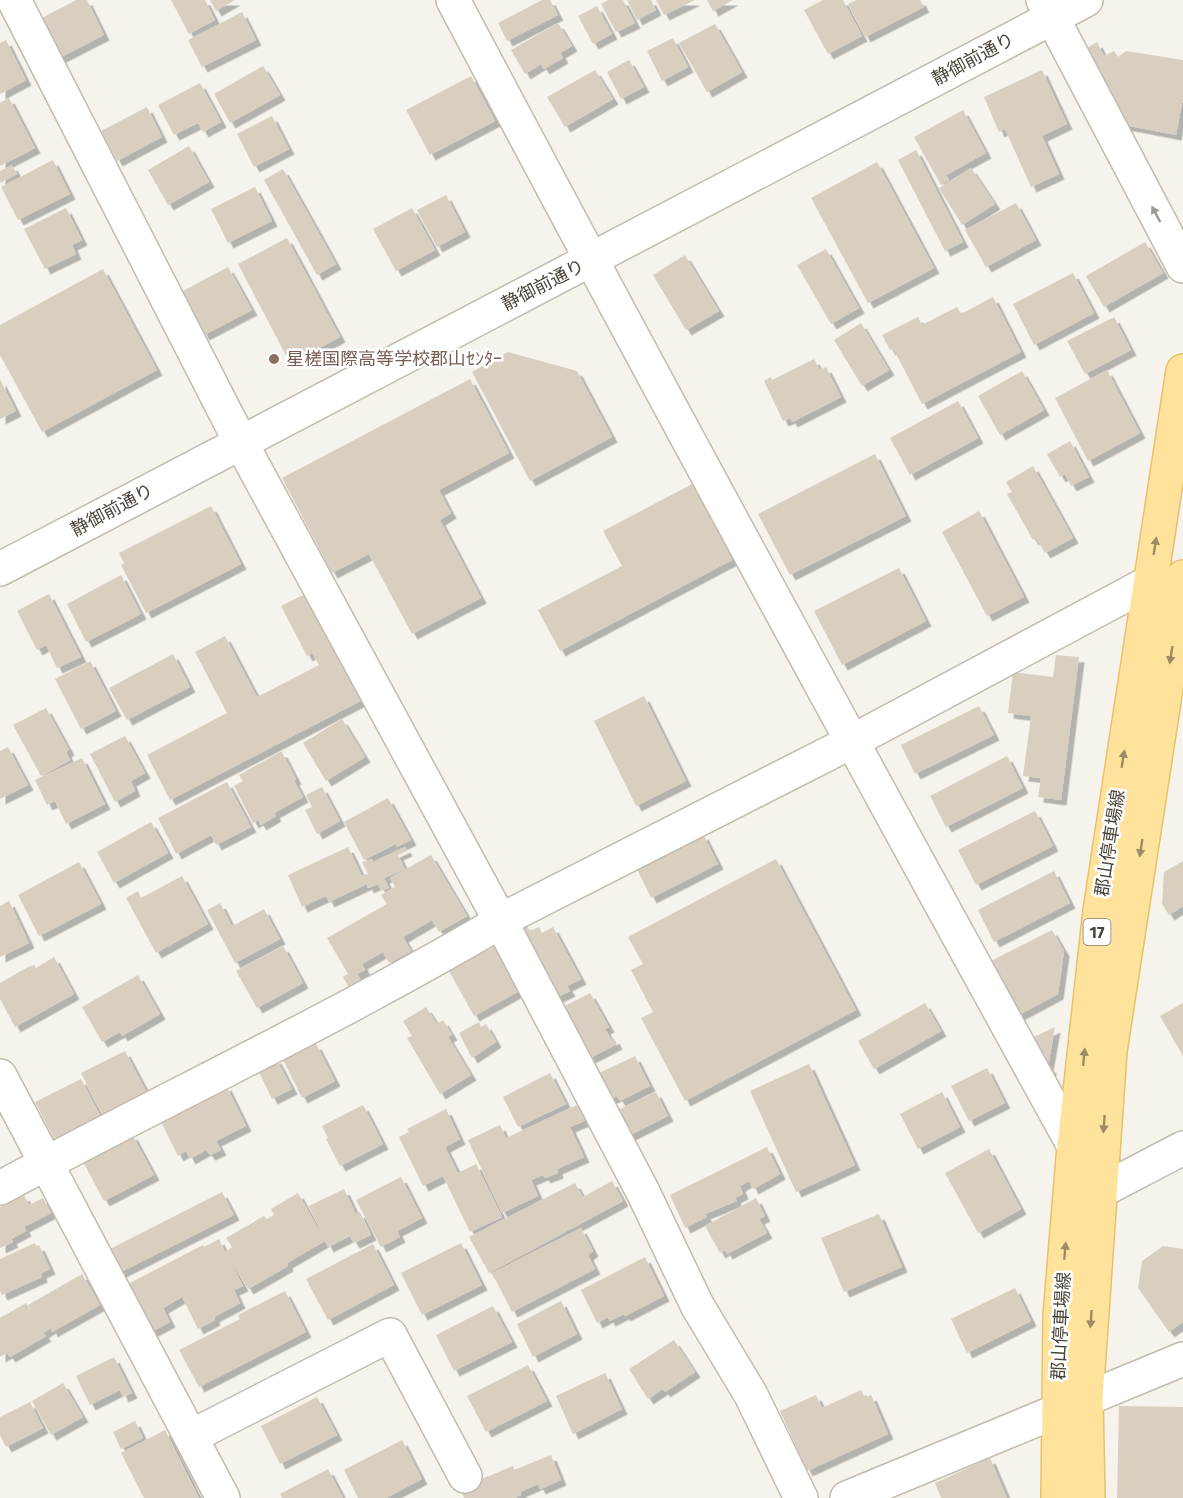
<svg xmlns="http://www.w3.org/2000/svg" width="1183" height="1498" viewBox="0 0 1183 1498" font-family="'Fira Sans','Noto Sans JP',sans-serif">
<style>
.building{fill:#d8cfc1;filter:url(#shadow)}
.lines{fill:none;stroke-linecap:round;stroke-linejoin:round}
.minor-casing{stroke:#c2bbae;stroke-width:36}
.major-casing{stroke:#e6c16a;stroke-width:36}
.minor{stroke:#fff;stroke-width:33}
.major{stroke:#ffe39c;stroke-width:33}
.oneway{fill:#9c9892}
.oneway2{fill:#9c8c66}
.education-dot{fill:#8d6e63;stroke:#fff;stroke-width:2}
.labels{text-anchor:middle;dominant-baseline:central;stroke-width:5;stroke-linejoin:round;paint-order:stroke}
.shield{fill:#fff;stroke:#817c74;stroke-width:1.5}
.shield-label{font-size:16px;font-weight:bold;fill:#4b4439}
.street-label{font-size:18px;fill:#4b4439;stroke:#fff}
.education-label{font-size:18px;fill:#785e54;stroke:#fff;text-anchor:start}
</style>
<defs>
<filter id="shadow"><feDropShadow dx="5.5" dy="5.5" stdDeviation="0" flood-color="#0004"/></filter>
</defs>
<rect width="100%" height="100%" fill="#f6f3ec"/>
<path class="building" d="M76,0H87L104,35L55,60L36,21Z
M171,0H205L215,20L189,34Z
M210,0H235L216,11Z
M542,0H550L558,15L507,41L498,23Z
M608,0H623L635,23L616,32L601,4Z
M627,0H651L656,10L637,20Z
M656,0H695L664,15Z
M707,0H733L713,11Z
M823,0H843L862,36L828,54L804,10Z
M857,0H920L924,7L865,37L848,4Z
M597,6L612,34L593,44L578,16Z
M242,12L256,40L202,67L188,40Z
M558,23L572,46L560,53L563,58L544,69L541,64L525,74L511,50Z
M715,24L742,72L707,92L679,43Z
M673,38L688,67L662,81L647,51Z
M6,40L26,80L0,94V43Z
M1097,42L1104,56L1114,51L1118,57L1126,51L1183,60V98L1176,135L1124,125L1082,51Z
M629,60L644,87L621,99L607,72Z
M263,66L280,95L230,123L214,94Z
M595,70L613,99L565,127L547,97Z
M1042,70L1067,124L1042,136L1059,174L1031,187L1005,129L999,132L984,97Z
M471,76L495,121L430,155L406,110Z
M200,83L221,122L203,132L198,123L174,135L158,105Z
M9,98L35,148L0,166V103Z
M147,107L162,137L117,161L101,131Z
M963,110L986,153L946,175L949,180L941,185L914,137Z
M272,116L289,149L254,167L237,134Z
M189,146L209,182L168,205L148,170Z
M916,150L963,242L945,251L898,160Z
M53,160L70,194L18,220L1,187Z
M877,162L934,268L868,303L811,198Z
M12,165L17,174L0,183V171Z
M971,168L995,204L962,225L939,188Z
M283,169L336,264L317,275L264,180Z
M255,187L272,221L228,243L211,209Z
M446,195L465,232L437,247L417,210Z
M1016,203L1036,240L986,267L965,230Z
M66,208L82,240L72,245L76,254L45,269L24,229Z
M412,208L435,250L396,271L373,229Z
M287,238L340,337L290,363L238,264Z
M1145,242L1163,273L1104,307L1086,276Z
M826,249L859,308L831,324L797,265Z
M685,255L719,311L686,330L653,275Z
M228,267L252,310L204,335L181,292Z
M103,269L157,370L42,432L0,355V325Z
M1073,273L1094,313L1034,345L1013,304Z
M993,297L1021,352L922,404L893,348L890,350L882,335L918,317L922,325L957,307L961,314Z
M1114,317L1131,350L1085,374L1067,341Z
M861,323L889,370L862,386L834,340Z
M508,352L577,371L612,437L530,481L472,372Z
M814,359L820,370L826,367L841,397L792,422L790,418L783,421L764,381L771,377L772,380Z
M1107,370L1140,433L1088,461L1055,398Z
M1022,371L1044,410L1000,435L978,396Z
M0,379L16,411L0,419Z
M470,379L509,453L439,490L451,513L440,520L481,598L412,634L369,554L332,573L282,478Z
M958,401L978,438L910,475L890,438Z
M1070,441L1089,477L1071,486L1065,474L1060,477L1047,454Z
M875,454L906,516L790,575L758,514Z
M1033,466L1073,538L1045,553L1036,538L1033,540L1007,494L1012,492L1006,482Z
M694,483L734,559L560,651L538,610L622,566L603,531Z
M211,506L241,564L146,613L121,565L124,563L119,553Z
M979,511L1024,597L987,616L942,532Z
M899,568L926,621L842,665L814,611Z
M121,575L141,614L86,642L67,604Z
M309,592L364,699L170,800L147,755L227,713L195,652L225,636L257,697L319,665L312,653L307,656L281,606Z
M49,594L81,657L57,668L46,645L37,650L17,611Z
M173,654L190,687L127,720L109,688Z
M1056,655L1079,657L1061,800L1038,797L1041,778L1023,776L1031,716L1008,713L1013,672L1053,677Z
M90,661L116,711L81,729L55,679Z
M644,696L686,781L636,806L594,721Z
M979,706L994,735L915,774L901,745Z
M46,708L69,750L66,752L70,760L41,776L13,725Z
M342,719L365,757L326,781L303,743Z
M125,736L145,773L131,781L135,791L115,802L90,754Z
M8,747L28,785L0,799V751Z
M280,752H282L296,779L294,780L303,797L274,813L276,816L261,825L258,820L253,823L234,786L243,781L239,775Z
M1007,756L1023,788L946,827L930,796Z
M82,758L105,804L66,824L55,801L47,805L35,780Z
M227,782L251,827L216,845L211,835L176,854L158,818Z
M322,787L340,821L317,834L305,810L312,807L306,795Z
M388,798L411,840L397,847L396,844L364,860L344,822Z
M1035,811L1053,846L976,885L958,850Z
M151,822L168,853L114,883L97,852Z
M703,834L718,864L651,898L636,867Z
M348,847L362,876L368,874L362,862L372,859L373,862L405,847L407,851L398,855L405,869L384,878L389,888L381,891L378,884L368,888L367,884L329,902L326,896L302,907L288,875Z
M431,855L467,916L439,932L432,920L403,937L411,951L389,963L383,952L362,964L365,970L357,974L363,984L351,991L343,977L348,974L327,938L387,904L381,895L395,887L390,878Z
M776,859L856,1010L685,1101L641,1018L653,1012L631,970L643,964L628,937Z
M1183,861V906L1169,915L1162,904L1164,872Z
M79,862L101,904L39,936L18,895Z
M1054,871L1070,903L994,942L978,910Z
M182,876L208,924L156,953L126,898L138,891L141,898Z
M9,901L29,943L0,957V906Z
M220,903L232,926L264,909L280,939L235,963L207,910Z
M526,924L530,931L539,927L542,933L553,927L581,979L567,986L570,991L556,998L519,927Z
M1052,930L1064,951L1058,994L1015,1017L983,965Z
M283,946L303,983L257,1008L236,971Z
M495,946L519,991L474,1016L449,971Z
M54,957L74,994L15,1027L0,999V983L28,967L34,965L36,968Z
M138,975L160,1014L122,1036L120,1032L102,1042L82,1007Z
M590,993L609,1027L605,1029L611,1040L614,1038L617,1044L590,1058L563,1007Z
M925,1003L941,1031L874,1069L858,1041Z
M1183,1003V1056L1160,1016Z
M426,1007L437,1024L443,1020L452,1035L448,1037L471,1075L440,1094L407,1038L412,1036L403,1021Z
M479,1022L481,1027L486,1024L496,1042L472,1058L459,1033Z
M1055,1027L1048,1066L1051,1068L1047,1088L1023,1042Z
M316,1044L335,1081L302,1098L283,1060Z
M125,1051L146,1091L102,1114L81,1073Z
M635,1056L650,1086L620,1101L617,1096L610,1099L597,1074Z
M276,1058L292,1089L272,1099L257,1068Z
M809,1064L855,1165L796,1192L750,1091Z
M987,1068L1005,1103L969,1121L951,1086Z
M550,1073L566,1104L518,1127L503,1097Z
M81,1079L100,1115L54,1139L35,1102Z
M226,1085L246,1126L216,1141L221,1150L210,1155L206,1150L190,1159L186,1151L178,1156L159,1118Z
M656,1092L668,1116L628,1136L616,1111Z
M942,1092L960,1127L918,1149L900,1114Z
M581,1103L589,1119L570,1127L584,1157L557,1169L558,1173L545,1178L543,1175L531,1180L538,1196L502,1213L468,1140L500,1125L506,1138Z
M363,1105L383,1144L340,1166L326,1139L328,1138L322,1126Z
M446,1109L460,1139L445,1147L458,1173L476,1164L502,1217L470,1232L443,1176L423,1186L399,1137L409,1132L407,1129Z
M132,1134L154,1175L104,1201L82,1160Z
M767,1147L780,1174L753,1189L749,1181L740,1186L743,1194L735,1198L737,1201L705,1214L707,1217L685,1228L670,1195Z
M989,1149L1021,1209L978,1233L945,1173Z
M401,1177L422,1218L397,1231L400,1237L381,1247L356,1200Z
M612,1181L623,1201L489,1273L469,1237L575,1183L583,1197Z
M344,1189L356,1214L360,1212L371,1235L354,1243L350,1236L328,1247L309,1206Z
M222,1192L234,1215L119,1273L108,1250Z
M298,1193L325,1241L287,1263L288,1266L248,1289L227,1255L243,1286L234,1290L240,1303L214,1317L215,1320L198,1329L182,1297L163,1308L170,1322L151,1332L126,1285L203,1245L204,1247L219,1239L225,1252L232,1247L226,1238L264,1216L267,1219L274,1215L271,1209Z
M24,1195L29,1205L43,1198L51,1213L24,1227L26,1231L11,1239L13,1242L0,1248V1207Z
M756,1198L765,1216L759,1219L767,1233L727,1254L725,1250L720,1253L705,1226Z
M879,1214L902,1267L844,1292L821,1238Z
M581,1228L593,1251L588,1255L595,1269L512,1312L492,1273Z
M35,1243L36,1246L39,1245L50,1269L41,1273L42,1277L2,1295L0,1291V1259Z
M461,1243L482,1285L422,1315L401,1273Z
M373,1244L394,1285L328,1320L306,1279Z
M1163,1246L1183,1249V1322L1169,1332L1138,1288L1142,1261Z
M645,1257L664,1296L625,1316L624,1314L610,1321L608,1317L597,1323L581,1290Z
M82,1274L100,1305L52,1332L51,1328L43,1333L46,1336L10,1357L7,1353L0,1357V1318L26,1303L33,1314L28,1305Z
M1015,1288L1031,1321L967,1353L951,1319Z
M285,1291L306,1332L199,1387L179,1350L240,1319L238,1315Z
M561,1301L577,1334L533,1357L517,1324Z
M493,1306L512,1342L454,1371L436,1335Z
M674,1340L695,1372L665,1392L663,1389L648,1399L629,1369Z
M114,1357L132,1393L123,1397L120,1390L90,1405L76,1376Z
M528,1365L547,1401L486,1432L467,1396Z
M605,1373L622,1409L573,1434L556,1396Z
M63,1383L83,1417L51,1435L32,1401Z
M861,1390L865,1398L871,1395L888,1434L807,1471L780,1411L816,1395L822,1408Z
M317,1397L337,1435L280,1464L261,1426Z
M30,1402L43,1428L6,1447L0,1435V1417Z
M1119,1406L1183,1407V1498H1117Z
M135,1421L143,1438L121,1449L113,1432Z
M165,1430L199,1498H144L121,1453Z
M402,1440L422,1479L386,1498H358L344,1470Z
M551,1455L561,1480L540,1489L538,1484L520,1492L521,1495L514,1498H464L460,1488L513,1466L514,1470Z
M990,1458L1007,1498H941L935,1483Z
M328,1469L343,1498H282L280,1494Z"/>
<g class="lines">
<g class="minor-casing">
<path id="minor" d="M14,0L241,443L501,922L643,1192L697,1305L751,1395L801,1498
M453,0C656,384 864,765 1074,1146
M1043,0L1183,266
M0,569L1086,0
M0,1076L223,1498
M0,1188C172,1095 350,1012 517,912L851,742L1150,582
M1099,1192L1183,1148
M192,1436L390,1335L465,1476
M847,1498L1183,1359"/>
</g>
<g class="major-casing">
<path id="major" d="M1058,1498L1060,1316L1074,1146L1100,911L1183,371
M1088,1498L1086,1398L1110,1051L1183,577"/>
</g>
<use href="#minor" class="minor"/>
<use href="#major" class="major"/>
</g>
<defs><path id="oneway-solid" d="M-6-.8H1V-3.2L6.5 0L1 3.2V.8H-6Z" transform="scale(1.5)"/></defs>
<use class="oneway" href="#oneway-solid" transform="translate(1156 214) rotate(-118)"/>
<g class="oneway2">
<use href="#oneway-solid" transform="translate(1155 546) rotate(-81)"/>
<use href="#oneway-solid" transform="translate(1171 655) rotate(99)"/>
<use href="#oneway-solid" transform="translate(1123 759) rotate(-81)"/>
<use href="#oneway-solid" transform="translate(1141 848) rotate(99)"/>
<use href="#oneway-solid" transform="translate(1084 1057) rotate(-84)"/>
<use href="#oneway-solid" transform="translate(1104 1124) rotate(94)"/>
<use href="#oneway-solid" transform="translate(1065 1251) rotate(-85)"/>
<use href="#oneway-solid" transform="translate(1091 1319) rotate(94)"/>
</g>
<circle class="education-dot" cx="274" cy="359" r="6"/>
<g class="labels">
<rect class="shield" x="1083.5" y="919" width="27" height="26" rx="4.5"/>
<g class="shield-label">
<text x="1097" y="932">17</text>
</g>
<g class="street-label">
<text transform="translate(973 59) rotate(-28)">静御前通り</text>
<text transform="translate(543 285) rotate(-27)">静御前通り</text>
<text transform="translate(112 510) rotate(-28)">静御前通り</text>
<text transform="translate(1110 843) rotate(-81)">郡山停車場線</text>
<text transform="translate(1061 1326) rotate(-87)">郡山停車場線</text>
</g>
<g class="education-label">
<text x="286" y="359">星槎国際高等学校郡山ｾﾝﾀｰ</text>
</g>
</g>
</svg>
